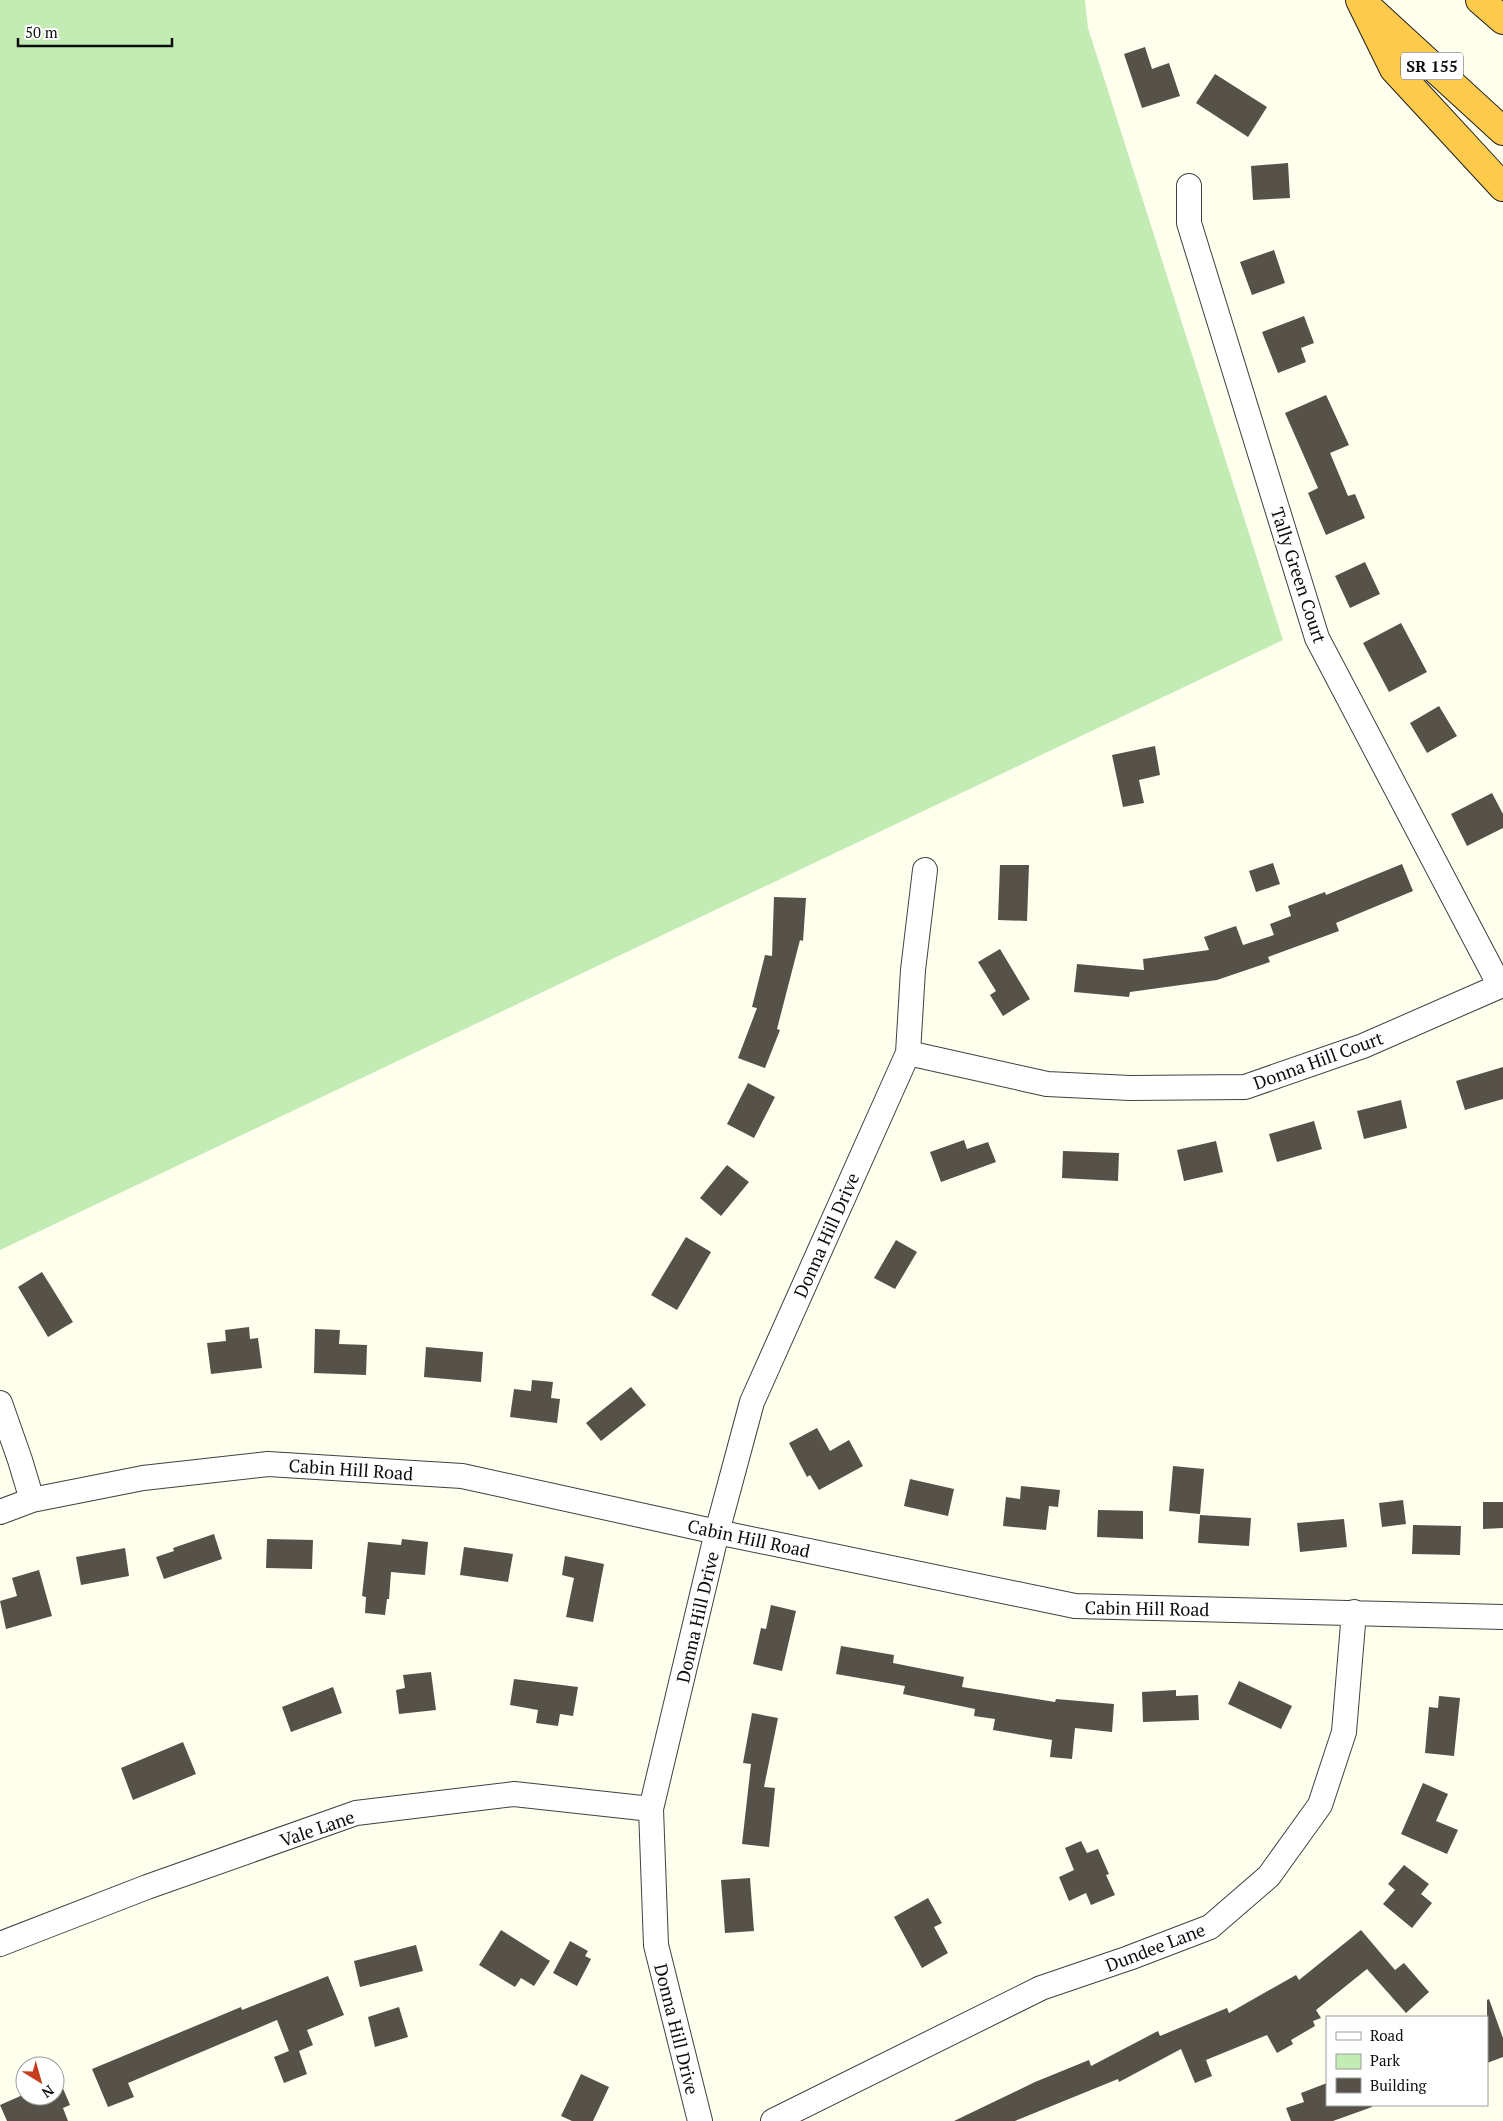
<svg xmlns="http://www.w3.org/2000/svg" width="1503" height="2121" font-family="'PT Serif',serif">
  <rect width="100%" height="100%" fill="#feffed"/>
  <path fill="#c3ecb4" d="M 0,0 L 1085,0 L 1088,28 L 1283,640 L 0,1250 Z"/>
  <path fill="#575249" d="M 1145,47 L 1152,69 L 1169,63 L 1180,96 L 1142,108 L 1124,54 Z
    M 1215,74 L 1267,107 L 1248,137 L 1196,103 Z
    M 1288,163 L 1290,198 L 1253,200 L 1251,166 Z
    M 1274,250 L 1285,283 L 1252,295 L 1240,262 Z
    M 1304,316 L 1314,343 L 1301,348 L 1306,362 L 1278,373 L 1262,332 Z
    M 1326,395 L 1349,445 L 1330,453 L 1348,496 L 1355,494 L 1365,518 L 1326,535 L 1308,493 L 1318,488 L 1285,413 Z
    M 1365,562 L 1380,594 L 1350,608 L 1335,576 Z
    M 1401,623 L 1427,672 L 1389,692 L 1363,643 Z
    M 1439,706 L 1457,736 L 1427,753 L 1410,723 Z
    M 1155,746 L 1160,775 L 1139,780 L 1144,803 L 1123,807 L 1112,755 Z
    M 1492,793 L 1503,814 L 1503,828 L 1467,846 L 1451,814 Z
    M 1273,863 L 1280,884 L 1256,892 L 1249,871 Z
    M 1402,864 L 1413,891 L 1336,923 L 1339,931 L 1268,957 L 1270,962 L 1217,980 L 1130,992 L 1129,997 L 1074,992 L 1077,964 L 1144,970 L 1143,959 L 1209,950 L 1204,937 L 1236,926 L 1243,945 L 1274,935 L 1270,924 L 1291,916 L 1288,906 L 1325,892 L 1326,895 Z
    M 1000,865 L 1029,865 L 1027,921 L 998,920 Z
    M 774,897 L 806,898 L 803,941 L 800,940 L 777,1029 L 780,1030 L 765,1068 L 738,1058 L 757,1008 L 752,1007 L 765,955 L 772,956 Z
    M 1000,949 L 1030,999 L 1003,1016 L 990,995 L 996,991 L 978,962 Z
    M 1503,1067 L 1503,1099 L 1465,1110 L 1456,1081 Z
    M 748,1083 L 775,1097 L 754,1138 L 727,1124 Z
    M 1401,1100 L 1407,1128 L 1364,1139 L 1357,1111 Z
    M 1314,1121 L 1322,1149 L 1277,1162 L 1269,1134 Z
    M 964,1140 L 967,1149 L 988,1142 L 996,1162 L 941,1182 L 930,1152 Z
    M 1216,1141 L 1223,1172 L 1184,1181 L 1177,1150 Z
    M 1063,1151 L 1119,1153 L 1118,1181 L 1062,1178 Z
    M 727,1165 L 749,1182 L 721,1216 L 700,1198 Z
    M 686,1237 L 711,1252 L 677,1310 L 651,1295 Z
    M 896,1240 L 917,1252 L 895,1289 L 874,1278 Z
    M 42,1272 L 73,1322 L 48,1337 L 18,1287 Z
    M 249,1327 L 250,1339 L 258,1338 L 262,1368 L 211,1374 L 207,1343 L 226,1341 L 225,1330 Z
    M 315,1329 L 340,1330 L 339,1344 L 367,1345 L 366,1375 L 314,1373 Z
    M 426,1347 L 483,1352 L 481,1382 L 424,1377 Z
    M 532,1380 L 553,1382 L 551,1398 L 560,1399 L 557,1423 L 510,1417 L 514,1389 L 531,1391 Z
    M 631,1387 L 646,1405 L 601,1441 L 586,1423 Z
    M 817,1428 L 830,1451 L 849,1440 L 863,1466 L 819,1490 L 810,1475 L 807,1477 L 789,1443 Z
    M 1173,1466 L 1204,1469 L 1200,1514 L 1169,1511 Z
    M 910,1479 L 954,1489 L 948,1516 L 904,1506 Z
    M 1021,1486 L 1060,1490 L 1058,1507 L 1049,1506 L 1046,1530 L 1003,1526 L 1006,1497 L 1020,1499 Z
    M 1403,1500 L 1406,1524 L 1382,1527 L 1379,1503 Z
    M 1483,1502 L 1503,1502 L 1503,1528 L 1483,1529 Z
    M 1098,1510 L 1143,1511 L 1143,1539 L 1097,1537 Z
    M 1200,1515 L 1251,1518 L 1249,1546 L 1198,1543 Z
    M 1344,1519 L 1347,1547 L 1300,1552 L 1297,1523 Z
    M 1413,1525 L 1461,1526 L 1460,1555 L 1412,1554 Z
    M 214,1534 L 222,1559 L 164,1579 L 156,1557 L 174,1551 L 173,1548 Z
    M 267,1539 L 313,1540 L 312,1569 L 266,1568 Z
    M 402,1539 L 428,1542 L 425,1575 L 391,1572 L 389,1599 L 387,1599 L 385,1615 L 365,1613 L 366,1597 L 362,1596 L 368,1542 L 401,1545 Z
    M 464,1547 L 513,1554 L 508,1582 L 460,1575 Z
    M 125,1548 L 129,1576 L 81,1585 L 76,1557 Z
    M 565,1556 L 604,1564 L 593,1622 L 566,1617 L 574,1578 L 562,1575 Z
    M 39,1570 L 52,1616 L 6,1629 L 0,1601 L 17,1596 L 12,1578 Z
    M 771,1605 L 796,1611 L 782,1671 L 753,1664 L 761,1628 L 766,1629 Z
    M 841,1646 L 894,1655 L 893,1663 L 964,1677 L 962,1687 L 1055,1702 L 1056,1699 L 1114,1704 L 1112,1732 L 1075,1728 L 1072,1759 L 1050,1757 L 1052,1740 L 993,1730 L 995,1719 L 974,1716 L 975,1709 L 903,1694 L 905,1686 L 836,1674 Z
    M 431,1672 L 436,1710 L 399,1714 L 396,1690 L 405,1688 L 403,1675 Z
    M 514,1679 L 578,1687 L 573,1716 L 560,1714 L 558,1726 L 536,1723 L 538,1710 L 510,1705 Z
    M 1239,1681 L 1292,1706 L 1281,1729 L 1228,1704 Z
    M 333,1687 L 342,1713 L 291,1732 L 282,1707 Z
    M 1176,1690 L 1176,1696 L 1198,1695 L 1199,1720 L 1143,1722 L 1142,1692 Z
    M 1439,1696 L 1460,1698 L 1454,1756 L 1425,1753 L 1429,1707 L 1438,1708 Z
    M 752,1713 L 778,1718 L 764,1787 L 775,1788 L 769,1847 L 742,1844 L 751,1764 L 743,1763 Z
    M 183,1742 L 196,1774 L 133,1800 L 121,1768 Z
    M 1423,1783 L 1448,1794 L 1436,1821 L 1458,1830 L 1447,1854 L 1401,1834 Z
    M 1081,1841 L 1087,1853 L 1098,1849 L 1109,1874 L 1106,1875 L 1115,1895 L 1091,1905 L 1086,1893 L 1069,1901 L 1059,1877 L 1074,1870 L 1065,1848 Z
    M 1404,1865 L 1429,1884 L 1421,1894 L 1432,1903 L 1412,1928 L 1383,1904 L 1395,1890 L 1388,1884 Z
    M 750,1878 L 754,1931 L 725,1933 L 721,1880 Z
    M 928,1898 L 942,1923 L 934,1927 L 948,1953 L 922,1968 L 894,1917 Z
    M 501,1930 L 550,1961 L 534,1986 L 521,1978 L 515,1987 L 479,1965 Z
    M 1361,1930 L 1395,1970 L 1404,1963 L 1429,1992 L 1406,2013 L 1367,1969 L 1316,2010 L 1321,2018 L 1313,2021 L 1315,2026 L 1291,2040 L 1293,2044 L 1277,2053 L 1267,2035 L 1206,2060 L 1212,2076 L 1195,2083 L 1181,2049 L 1119,2082 L 1118,2079 L 1015,2121 L 954,2121 L 1035,2082 L 1089,2060 L 1091,2066 L 1158,2031 L 1160,2036 L 1227,2008 L 1229,2013 L 1296,1975 L 1299,1980 Z
    M 570,1941 L 588,1951 L 585,1956 L 591,1959 L 577,1986 L 553,1973 Z
    M 416,1945 L 423,1971 L 360,1987 L 354,1961 Z
    M 328,1976 L 344,2015 L 307,2030 L 313,2045 L 299,2051 L 307,2074 L 284,2083 L 274,2057 L 289,2051 L 277,2020 L 128,2083 L 134,2097 L 108,2107 L 92,2069 L 241,2007 L 242,2010 Z
    M 1489,1999 L 1503,2038 L 1503,2057 L 1487,2063 L 1487,2000 Z
    M 399,2007 L 408,2037 L 375,2047 L 368,2017 Z
    M 581,2074 L 609,2087 L 593,2121 L 572,2121 L 561,2116 Z
    M 59,2079 L 70,2105 L 63,2108 L 68,2121 L 7,2121 L 0,2105 L 25,2094 L 25,2096 L 55,2096 L 55,2081 Z
    M 1327,2083 L 1327,2105 L 1372,2105 L 1372,2107 L 1333,2121 L 1291,2121 L 1286,2108 L 1304,2102 L 1301,2093 Z"/>
  <g fill="none" stroke-linecap="round" stroke-linejoin="round">
    <g stroke="#404040" stroke-width="26">
      <path id="minor" d="M 908,1053 L 913,970 L 925,870
        M 0,1403 L 20,1460 L 32,1500
        M 0,1512 L 32,1500 L 143,1478 L 268,1464 L 462,1476 L 717,1532 L 1075,1606 L 1503,1617
        M 0,1944 L 147,1887 L 356,1813 L 514,1794 L 651,1809
        M 700,2121 L 656,1945 L 651,1809 L 717,1532 L 752,1402 L 908,1053 L 1047,1084 L 1130,1088 L 1245,1087 L 1363,1046 L 1500,986 L 1317,638 L 1189,223 L 1189,186
        M 773,2121 L 1041,1988 L 1129,1958 L 1210,1927 L 1269,1876 L 1320,1805 L 1344,1732 L 1354,1612"/>
    </g>
    <g stroke="#1e1e1e" stroke-width="30">
      <path id="highway" d="M 1360,0 L 1394,69 L 1503,187
        M 1480,0 L 1503,20
        M 1371,10 L 1503,131"/>
    </g>
    <use href="#minor" stroke="#fff" stroke-width="24"/>
    <use href="#highway" stroke="#feca4c" stroke-width="28"/>
  </g>
  <g text-anchor="middle" dominant-baseline="central" stroke-width="5" stroke-linejoin="round" paint-order="stroke">
    <rect fill="#fff" stroke="#565656" stroke-width="1" x="1401" y="52.5" width="62" height="27" rx="4"/>
    <g font-size="16" font-weight="bold" fill="#0d0d0d">
      <text x="1432" y="66">SR 155</text>
    </g>
    <g font-size="18" fill="#0d0d0d" stroke="#fff">
      <text transform="translate(1299 575) rotate(72)">Tally Green Court</text>
      <text transform="translate(1318 1060) rotate(-20)">Donna Hill Court</text>
      <text transform="translate(826 1235) rotate(-66)">Donna Hill Drive</text>
      <text transform="translate(351 1469) rotate(4)">Cabin Hill Road</text>
      <text transform="translate(749 1538) rotate(12)">Cabin Hill Road</text>
      <text transform="translate(1147 1608) rotate(1)">Cabin Hill Road</text>
      <text transform="translate(697 1617) rotate(-77)">Donna Hill Drive</text>
      <text transform="translate(317 1828) rotate(-19)">Vale Lane</text>
      <text transform="translate(1155 1947) rotate(-21)">Dundee Lane</text>
      <text transform="translate(677 2029) rotate(76)">Donna Hill Drive</text>
    </g>
  </g>
  <rect x="1326" y="2016" width="162" height="90" fill="#ffffff" stroke="#9e9e9e"/>
  <rect x="1336" y="2032" width="25" height="8" fill="#ffffff" stroke="#9e9e9e"/>
  <text x="1370" y="2041" font-size="15" fill="#0d0d0d">Road</text>
  <rect x="1336" y="2054" width="25" height="15" fill="#c3ecb4" stroke="#9e9e9e"/>
  <text x="1370" y="2066" font-size="15" fill="#0d0d0d">Park</text>
  <rect x="1336" y="2078" width="25" height="15" fill="#575249" stroke="#9e9e9e"/>
  <text x="1370" y="2091" font-size="15" fill="#0d0d0d">Building</text>
  <g transform="translate(40 2081) rotate(143)"><circle r="24" fill="#ffffff" stroke="#9e9e9e"/>
  <path d="M0-4L9 19L0 12L-9 19Z" fill="#c73e1c"/>
  <text y="-8" font-size="14" font-weight="bold" text-anchor="middle" fill="#0d0d0d">N</text>
  </g>
  <path d="M18 38v8h154v-8" fill="none" stroke="#0d0d0d" stroke-width="2.5"/>
  <text x="25" y="38" font-size="15" fill="#0d0d0d" stroke="#ffffff" stroke-width="4" paint-order="stroke">50 m</text>
</svg>
